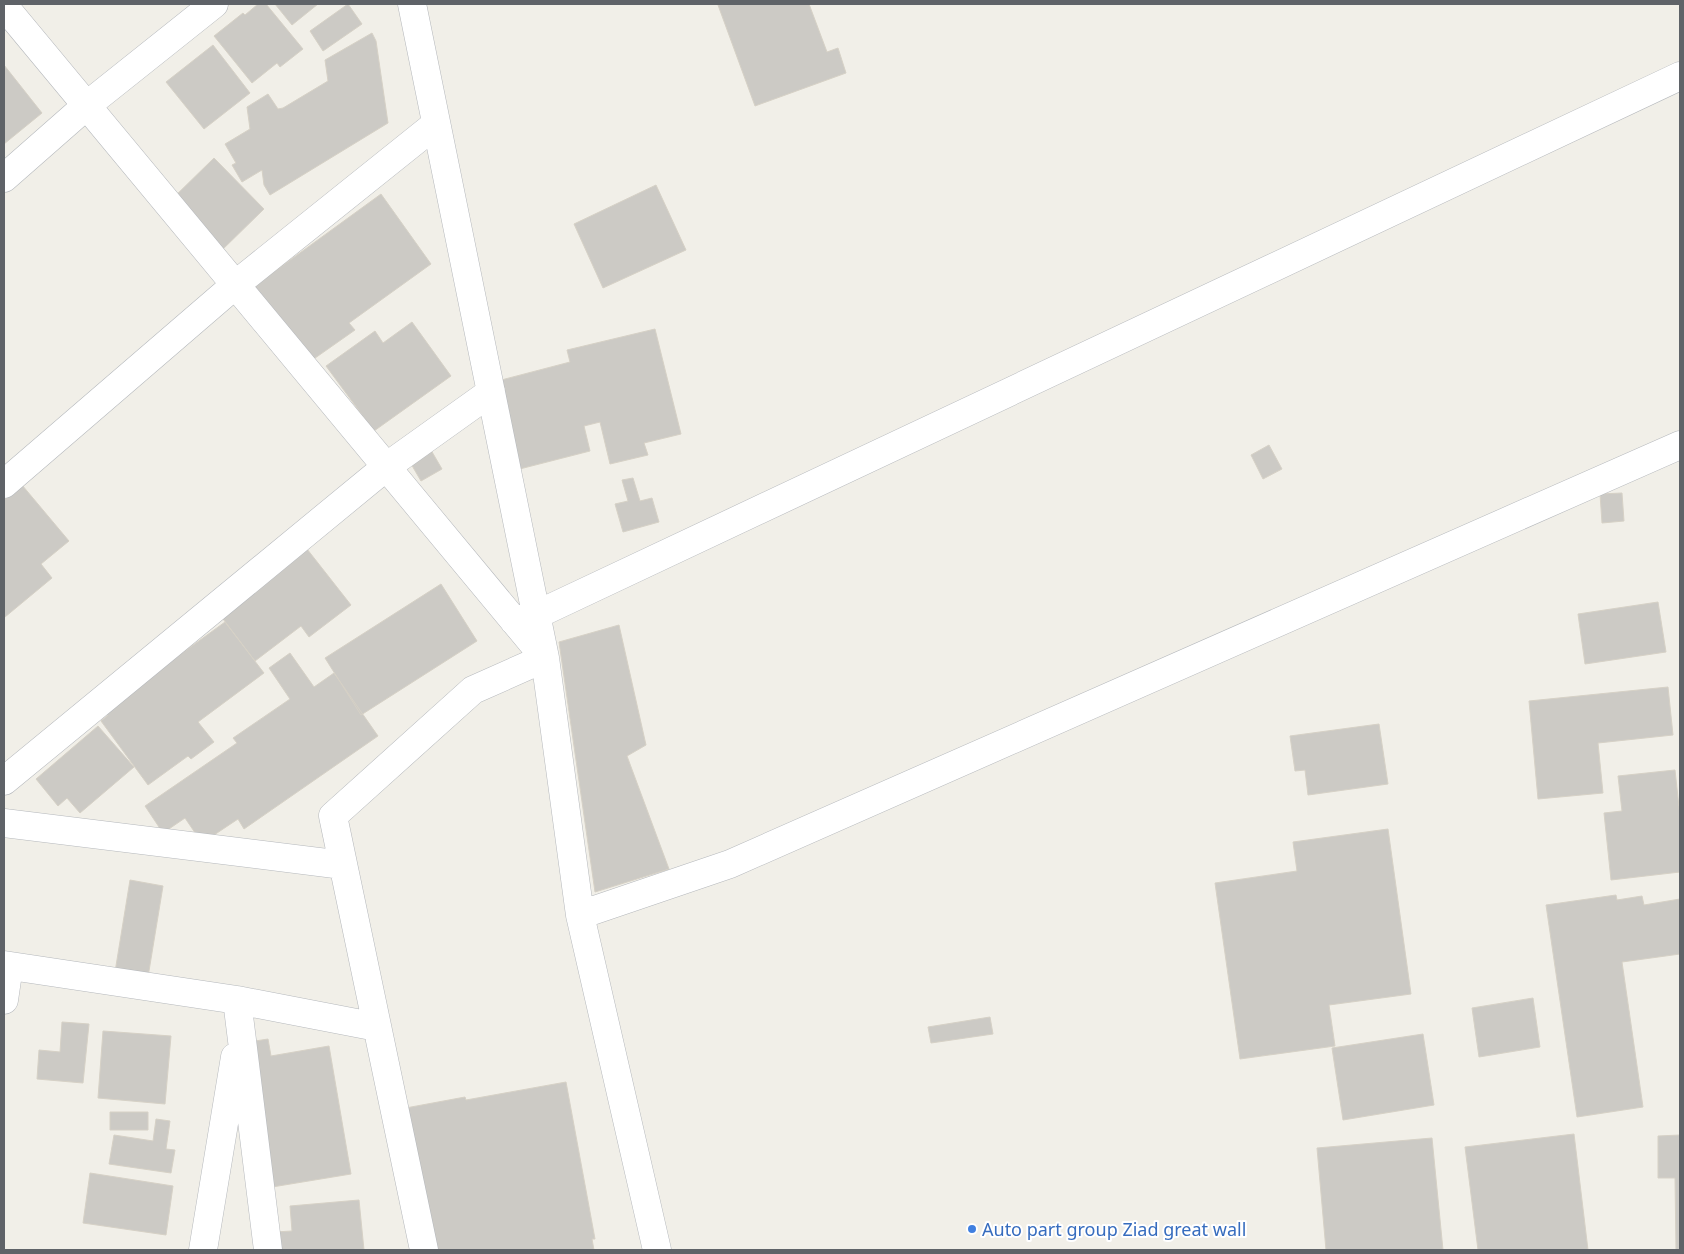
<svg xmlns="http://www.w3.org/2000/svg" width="1684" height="1254" font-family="'Noto Sans',sans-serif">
  <rect width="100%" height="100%" fill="#f1efe8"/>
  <path fill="#cccac5" stroke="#d6d1c6" d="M 258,4 L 266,4 L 303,49 L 280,67 L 277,63 L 252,83 L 214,36 L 243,13 L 245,15 Z
    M 275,4 L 318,4 L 292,25 Z
    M 348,4 L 362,24 L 323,51 L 310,31 Z
    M 722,4 L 809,4 L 827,52 L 838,48 L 846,73 L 755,106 L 718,5 Z
    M 372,33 L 376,41 L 388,123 L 270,195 L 264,185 L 262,170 L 242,182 L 232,165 L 236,163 L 225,144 L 250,129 L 247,107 L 268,94 L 278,109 L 283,108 L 328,81 L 325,60 Z
    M 213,45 L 250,93 L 204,129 L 166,82 Z
    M 4,65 L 42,113 L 4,144 Z
    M 214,158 L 264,209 L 218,254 L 168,203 Z
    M 656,185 L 686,250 L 603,288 L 574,224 Z
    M 381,194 L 431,264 L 349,323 L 355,330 L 308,363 L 253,287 Z
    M 412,322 L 451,376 L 374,431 L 326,366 L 375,331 L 383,343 Z
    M 655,329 L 681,434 L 644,443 L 648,455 L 610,464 L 600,422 L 584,426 L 590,451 L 508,472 L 486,384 L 570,362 L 567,350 Z
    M 428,445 L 442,469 L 421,481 L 407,457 Z
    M 1269,445 L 1282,469 L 1263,479 L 1251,455 Z
    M 633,478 L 640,501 L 652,498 L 659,522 L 623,532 L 615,504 L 628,501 L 622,480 Z
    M 22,485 L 69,541 L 41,564 L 52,578 L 5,617 L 4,616 L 4,500 Z
    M 1622,493 L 1624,521 L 1602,523 L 1600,494 Z
    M 307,549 L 351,605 L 309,637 L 301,626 L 255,661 L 220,615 Z
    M 441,584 L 477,641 L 361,715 L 325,658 Z
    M 1658,602 L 1666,652 L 1585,664 L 1578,614 Z
    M 225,622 L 264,673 L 198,722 L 214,742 L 191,759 L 188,756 L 148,785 L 101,721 L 108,715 L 93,695 L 138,685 Z
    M 619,625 L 646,745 L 627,756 L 669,869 L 595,892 L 559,642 Z
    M 290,653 L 314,687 L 334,673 L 378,736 L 244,829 L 238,819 L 202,843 L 185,818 L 163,833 L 145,806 L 237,743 L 233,738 L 290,699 L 269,668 Z
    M 1668,687 L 1673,735 L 1598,743 L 1603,793 L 1538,799 L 1529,701 Z
    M 1379,724 L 1388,784 L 1308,795 L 1305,770 L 1295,771 L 1290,736 Z
    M 98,726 L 134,767 L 80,813 L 67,798 L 58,806 L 36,779 Z
    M 1675,770 L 1680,816 L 1680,872 L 1611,880 L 1604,813 L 1622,811 L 1618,776 Z
    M 1388,829 L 1411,994 L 1329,1005 L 1335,1046 L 1240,1059 L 1215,883 L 1297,871 L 1293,842 Z
    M 130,880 L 163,886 L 148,977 L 115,972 Z
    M 1616,895 L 1617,900 L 1642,896 L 1644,905 L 1680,899 L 1680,954 L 1622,962 L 1643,1107 L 1577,1117 L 1546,905 Z
    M 1533,998 L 1540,1047 L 1479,1057 L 1472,1008 Z
    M 990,1017 L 993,1034 L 931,1043 L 928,1027 Z
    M 62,1022 L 89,1024 L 83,1083 L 37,1079 L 39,1050 L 60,1052 Z
    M 103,1031 L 171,1036 L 165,1104 L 98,1098 Z
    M 1423,1034 L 1434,1105 L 1343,1120 L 1332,1048 Z
    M 268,1039 L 271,1056 L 329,1046 L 351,1174 L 260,1189 L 236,1044 Z
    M 566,1082 L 595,1239 L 592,1239 L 594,1250 L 430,1250 L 395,1110 L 465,1097 L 466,1100 Z
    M 110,1112 L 148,1112 L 148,1130 L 110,1130 Z
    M 156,1119 L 170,1121 L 166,1149 L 175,1150 L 171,1173 L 109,1164 L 114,1135 L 153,1141 Z
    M 1574,1134 L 1588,1250 L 1478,1250 L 1465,1147 Z
    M 1680,1135 L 1680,1250 L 1676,1250 L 1675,1178 L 1658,1178 L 1658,1136 Z
    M 1432,1138 L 1443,1250 L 1326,1250 L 1317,1148 Z
    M 90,1173 L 173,1186 L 166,1235 L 83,1223 Z
    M 359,1200 L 364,1250 L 277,1250 L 275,1232 L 292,1231 L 290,1206 Z"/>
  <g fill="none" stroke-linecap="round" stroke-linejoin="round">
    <g stroke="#b5b8bc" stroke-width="29">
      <path id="minor" d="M 412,4 L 545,658 L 580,915 L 657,1250
        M 4,6 L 545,658 L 473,690 L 333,816 L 424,1250
        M 4,178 L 86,106 L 214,4
        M 4,484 L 235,285 L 436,124
        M 514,621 L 536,615 L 1680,76
        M 4,781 L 386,467 L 491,392
        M 4,823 L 343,865
        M 580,915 L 730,864 L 1680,445
        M 4,965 L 237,1000 L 377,1027
        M 4,1000 L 9,966
        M 237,1000 L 268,1250
        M 203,1250 L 235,1057"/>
    </g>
    <use href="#minor" stroke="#fff" stroke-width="28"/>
  </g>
  <circle fill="#3f7fe0" stroke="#fff" stroke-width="2" cx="972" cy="1229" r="5"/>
  <g text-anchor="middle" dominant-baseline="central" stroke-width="4" stroke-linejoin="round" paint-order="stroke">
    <g font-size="18" fill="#366cbe" stroke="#fff" text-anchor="start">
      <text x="982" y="1229">Auto part group Ziad great wall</text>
    </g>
  </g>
  <rect width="1684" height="1254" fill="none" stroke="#5f6368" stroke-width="10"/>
</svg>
